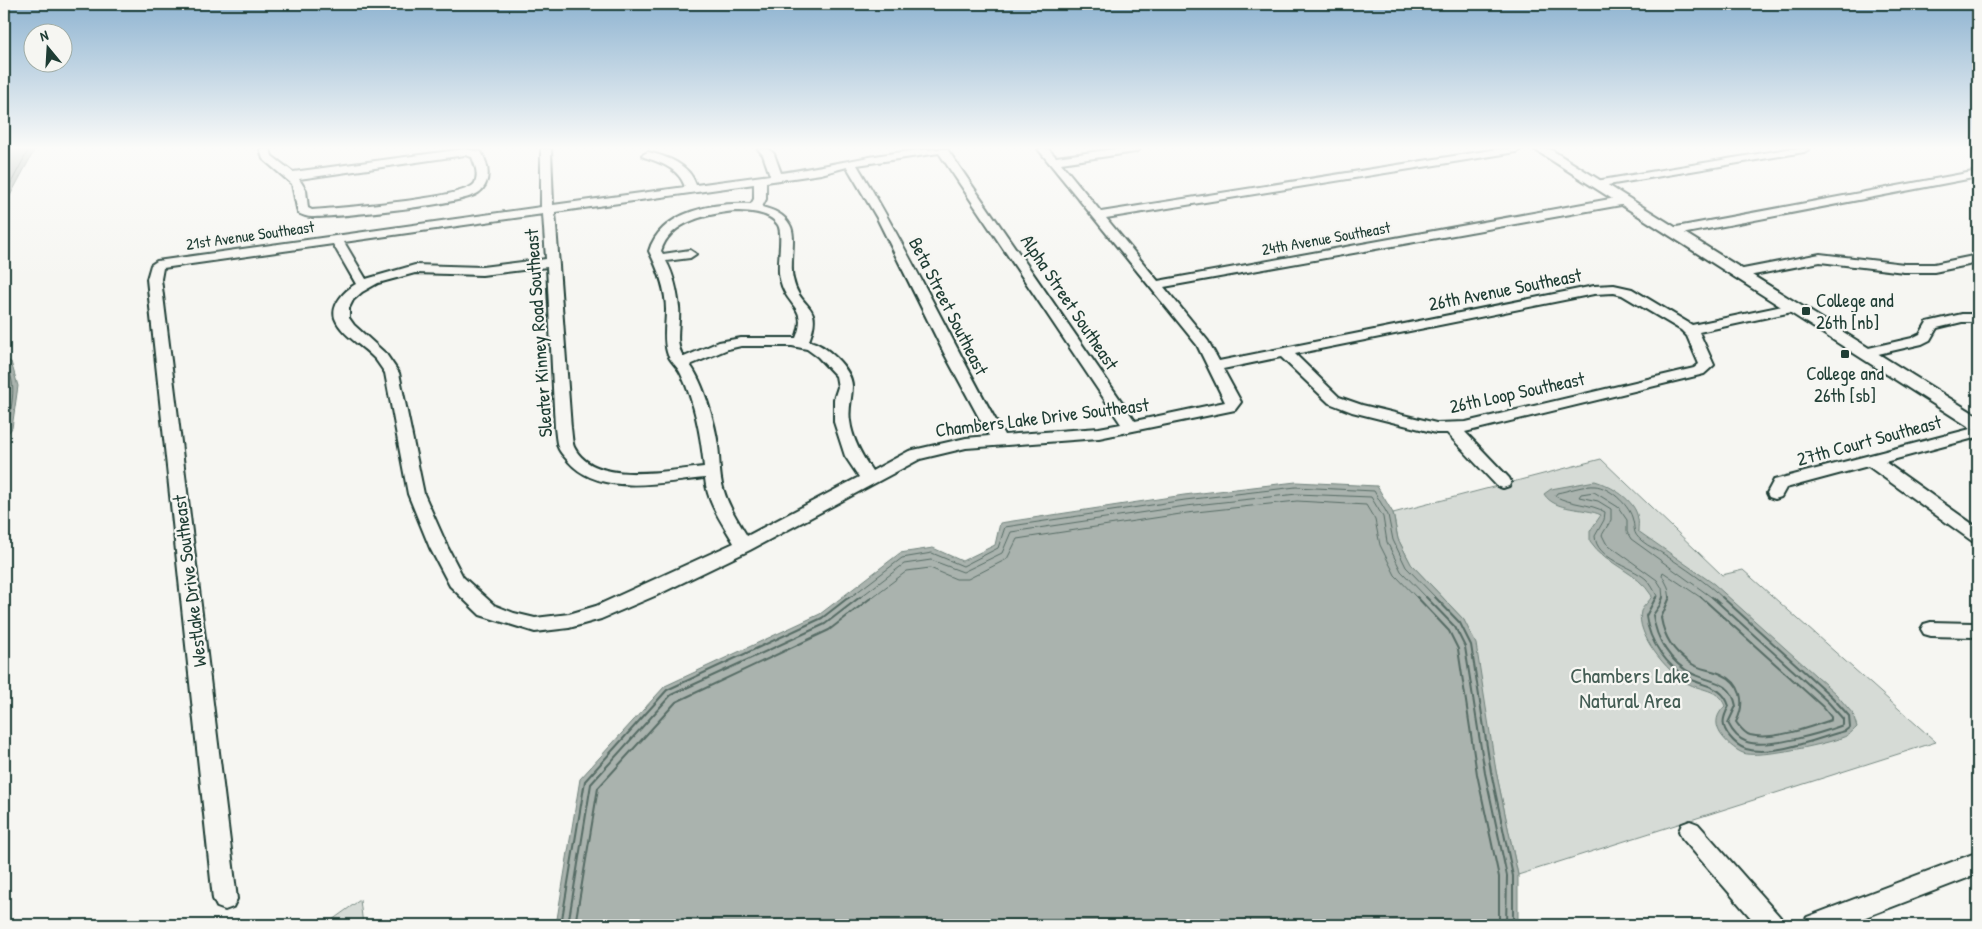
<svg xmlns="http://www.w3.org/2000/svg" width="1982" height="929" font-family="'Patrick Hand',sans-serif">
  <rect width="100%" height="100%" fill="#f6f6f2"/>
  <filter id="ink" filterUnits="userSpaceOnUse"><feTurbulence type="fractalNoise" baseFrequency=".02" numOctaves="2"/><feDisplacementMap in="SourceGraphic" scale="10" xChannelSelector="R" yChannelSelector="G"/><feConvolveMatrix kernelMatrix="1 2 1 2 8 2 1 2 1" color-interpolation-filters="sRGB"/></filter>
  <g filter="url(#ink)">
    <path fill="#d6dbd6" stroke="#7a8c85" d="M 1601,459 L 1722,575 L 1743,570 L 1936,742 L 1518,875 L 1464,620 L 1411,564 L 1398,539 L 1393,513 Z
      M 360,900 L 363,925 L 325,925 Z"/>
    <path fill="#aab3ae" stroke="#72847d" d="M 4,149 L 34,149 L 33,153 L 4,207 Z
      M 4,358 L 11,362 L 18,386 L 12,428 L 4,439 Z
      M 1595,481 C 1611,486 1636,500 1638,519 C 1639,522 1638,527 1638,531 L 1714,584 L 1836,694 L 1853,714 L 1857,727 C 1854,730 1851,733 1848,735 C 1835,743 1757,759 1743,753 C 1735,750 1725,741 1720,733 C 1714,722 1717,714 1725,706 C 1718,688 1701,691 1687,683 C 1668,673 1635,634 1641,611 C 1643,606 1650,601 1652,596 C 1637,571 1607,566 1590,541 L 1590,531 L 1601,515 C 1585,507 1555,512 1544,494 L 1551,489 Z
      M 1296,482 L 1377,486 L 1393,513 L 1398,539 L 1411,564 L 1464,620 L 1476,644 L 1496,771 L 1518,875 L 1518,925 L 556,925 L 580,779 L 665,686 L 820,614 L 900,553 L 933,548 L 962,561 L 995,545 L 1000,523 L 1184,495 Z"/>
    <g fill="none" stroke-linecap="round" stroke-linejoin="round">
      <path stroke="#576c65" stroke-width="1" d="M 4,196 L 29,149
        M 4,364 C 19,381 11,406 8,426 L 4,431
        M 848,599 L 902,558 L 932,553 L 963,566 L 998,548 L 1005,527 L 1185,500 L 1296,487 L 1374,491 L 1388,515 L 1393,540 L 1406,567 L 1437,599
        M 858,599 L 904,564 L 931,560 L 963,572 L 1002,553 L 1011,532 L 1186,506 L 1297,494 L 1371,497 L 1383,517 L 1387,542 L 1401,571 L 1428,599
        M 870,599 L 907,571 L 930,568 L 956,579 L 968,579 L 1007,559 L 1017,539 L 1187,513 L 1297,501 L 1366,505 L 1375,520 L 1380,545 L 1395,575 L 1418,599
        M 1656,599 L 1657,596 C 1654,590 1651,584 1646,579 C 1631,566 1596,559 1595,536 L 1604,520 L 1605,512 C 1590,503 1571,505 1555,496 L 1557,493 C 1568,491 1584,485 1595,486 C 1609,487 1628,504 1632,517 C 1636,529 1631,532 1642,541 C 1649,547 1658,550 1665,555 C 1685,568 1706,582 1724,599
        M 1663,599 L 1662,588 L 1657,580 L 1606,543 L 1602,535 L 1611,520 L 1611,509 L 1598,501 L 1579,497 L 1581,494 L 1594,492 L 1618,507 L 1627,520 L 1627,532 L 1631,539 L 1714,599
        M 1670,599 L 1668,587 L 1662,575 L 1663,572 L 1703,599"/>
      <path stroke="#576c65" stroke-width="2" d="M 1417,597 L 1449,631 L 1458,649 L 1477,774 L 1499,877 L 1499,925
        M 1426,597 L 1455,627 L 1465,647 L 1485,773 L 1507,876 L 1506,925
        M 1435,597 L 1460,623 L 1471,645 L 1491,772 L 1513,876 L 1513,925
        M 1656,597 L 1646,616 C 1649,642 1667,667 1690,679 C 1706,687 1723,686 1729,706 C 1722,719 1721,726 1730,737 C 1734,742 1740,747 1746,749 C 1773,757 1818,738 1845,731 L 1850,727 L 1849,716 L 1832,697 L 1722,597
        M 1663,597 L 1660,605 L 1653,615 C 1656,639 1670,663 1693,674 C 1712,683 1731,680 1736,706 L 1728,723 C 1732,731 1738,739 1747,742 C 1768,749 1822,733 1843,725 L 1843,719 L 1828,702 L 1712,597
        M 1670,597 L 1661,618 C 1664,636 1674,652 1689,662 C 1699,670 1710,669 1721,674 C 1742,683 1746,703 1736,722 C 1740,727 1744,733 1750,735 C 1771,741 1811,727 1831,720 L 1831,717 L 1823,707 L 1701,597
        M 561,925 L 585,781 L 667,690 L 822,618 L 849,597
        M 568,925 L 591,784 L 671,695 L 825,624 L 860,597
        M 575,925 L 598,788 L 676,702 L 829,630 L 872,597"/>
      <g stroke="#1f3d34" stroke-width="4">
        <path id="minor" d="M 260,149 L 270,149 L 272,156 L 293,172 L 465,149 L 481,152 C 489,165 492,183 478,193 C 461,205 337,217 312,217 C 307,217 302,215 298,213 L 292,184 L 263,159 ZM 465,155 L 472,157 C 475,165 479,174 475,183 C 466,199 336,208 312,210 L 308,208 L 306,190 L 299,179 Z
          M 541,149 L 551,149 L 553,205 L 685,187 C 679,168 661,163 644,157 L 642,155 L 648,152 C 668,157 689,164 696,185 L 770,175 L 763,155 L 758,149 L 769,149 L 774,154 L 781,173 C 837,165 890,149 947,149 L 1135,421 L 1225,402 L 1197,345 L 1038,149 L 1048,149 L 1056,157 L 1115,149 L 1140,149 L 1135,152 L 1061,163 L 1101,212 L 1498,149 L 1521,149 L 1516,152 L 1106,218 L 1158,281 L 1621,197 L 1627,201 L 1621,205 L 1164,287 L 1208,341 L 1219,361 L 1594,286 L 1614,285 L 1632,289 L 1692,325 L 1792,304 L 1799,308 L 1792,312 L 1699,332 L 1714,365 L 1704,374 L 1465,432 L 1509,478 L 1511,482 L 1509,486 L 1503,488 L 1497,486 L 1447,433 L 1436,433 L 1352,412 L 1329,403 L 1281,357 L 1223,369 L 1241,402 L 1235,410 L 1099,438 L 966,448 L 920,459 L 750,550 L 657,595 L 601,619 L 569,628 L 535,632 L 480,615 L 450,586 L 430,548 L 408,494 L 385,373 C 382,369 379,364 376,360 C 364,346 342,336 335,318 C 331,305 345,290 356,284 L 333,244 L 163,268 L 161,279 L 237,899 L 233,907 L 225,910 L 217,907 L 213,899 L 147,279 L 151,265 L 157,261 L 541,207 ZM 939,153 L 1121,424 L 1099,428 L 1004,435 C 954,346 910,252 857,165 ZM 847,167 L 877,218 L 944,353 L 989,436 L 966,438 L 909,451 L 872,471 C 862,456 852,439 850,421 C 848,409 852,398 852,386 C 852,369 825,344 809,341 C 824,301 800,312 793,279 C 789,262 797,237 790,225 C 784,214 773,210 762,207 L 766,199 L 766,182 L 821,174 ZM 754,184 L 754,199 L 751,204 C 715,202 661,211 649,251 C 658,269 666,289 666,310 C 666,324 663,338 667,352 C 669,361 678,366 681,374 C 695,403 701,436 704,467 C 668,470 594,487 574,447 C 572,442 572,434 571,428 L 555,212 ZM 735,211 C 749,211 770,212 778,225 C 784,235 776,264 780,279 C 786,308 809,306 796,338 L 741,338 L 719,342 L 684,357 C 673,344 681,322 679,307 C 677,291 674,275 666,261 L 690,258 L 696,254 L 690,250 L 663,254 L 661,251 C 670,221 708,214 735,211 ZM 543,214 L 546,259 L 482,267 L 415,265 L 366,279 L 344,242 ZM 547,267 L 555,428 C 556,434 556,441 558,447 C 560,453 566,458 569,462 C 600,497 664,482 705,478 C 707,502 722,523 734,543 L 596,606 L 569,614 L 535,618 L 514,613 L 494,605 L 463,577 L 448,548 L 424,494 L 399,373 L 386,354 L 354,325 L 349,318 L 349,308 L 353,300 L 362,292 L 378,283 L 415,273 L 482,275 ZM 1614,293 L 1622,295 L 1681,330 L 1687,336 L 1699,364 L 1694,368 L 1466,422 L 1436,423 L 1362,405 L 1339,397 L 1295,354 L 1594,294 ZM 741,346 L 792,346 L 807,349 L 818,357 L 836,376 L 838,387 L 834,399 L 834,422 L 845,456 L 859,477 L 747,536 C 738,521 728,506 723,488 C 719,475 720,460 718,446 C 716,426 703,381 690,365 L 728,349 Z
          M 1787,149 L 1809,149 L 1804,152 L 1596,187 L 1590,184 L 1596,181 Z
          M 1978,171 L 1978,177 L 1671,236 L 1665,232 L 1671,228 Z
          M 1820,254 L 1904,264 L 1934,264 L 1978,255 L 1978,263 L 1934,272 L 1904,272 L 1820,262 L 1738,278 L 1731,274 L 1738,270 Z
          M 1962,314 L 1978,314 L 1978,322 L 1962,322 L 1937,328 L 1930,340 L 1922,344 L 1865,357 L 1860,356 L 1858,353 L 1860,350 L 1912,338 L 1920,334 L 1927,322 Z
          M 1978,427 L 1978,437 L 1885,462 L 1978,528 L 1978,543 L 1972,541 L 1868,466 L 1786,488 L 1781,497 L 1775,499 L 1769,497 L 1767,493 L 1774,480 Z
          M 1978,621 L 1978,635 L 1972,637 L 1931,636 L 1924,634 L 1921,629 L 1924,624 L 1931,622 L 1972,623 Z
          M 1690,821 L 1698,824 L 1780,917 L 1784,925 L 1757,925 L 1682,838 L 1679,831 L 1682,824 Z
          M 1978,852 L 1978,874 L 1845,925 L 1803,925 L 1807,917 Z"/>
      </g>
      <g stroke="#1f3d34" stroke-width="4">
        <path id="major" d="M 1534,149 L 1550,149 L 1978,416 L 1978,430 L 1971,428 Z"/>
      </g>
      <use href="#minor" fill="#f6f6f2" fill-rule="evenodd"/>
      <use href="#major" fill="#f6f6f2" fill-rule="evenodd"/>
    </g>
  </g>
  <linearGradient id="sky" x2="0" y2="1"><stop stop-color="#8fb4d1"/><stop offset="0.53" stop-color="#fbfbf9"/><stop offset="1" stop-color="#fbfbf9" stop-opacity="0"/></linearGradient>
  <rect width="1982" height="279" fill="url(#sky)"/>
  <g fill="#1f3d34" stroke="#f6f6f2" stroke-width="2">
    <rect x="1801" y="306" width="10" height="10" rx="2.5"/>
    <rect x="1840" y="349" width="10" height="10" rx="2.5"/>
  </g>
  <g text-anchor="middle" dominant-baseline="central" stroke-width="4.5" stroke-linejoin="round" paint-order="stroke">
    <g font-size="16" fill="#1f3d34" stroke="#f6f6f2">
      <text transform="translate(250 235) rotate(-8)">21st Avenue Southeast</text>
      <text transform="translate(1326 238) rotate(-10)">24th Avenue Southeast</text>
    </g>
    <g font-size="19" fill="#1f3d34" stroke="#f6f6f2">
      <text transform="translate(1505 289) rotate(-11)">26th Avenue Southeast</text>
      <text transform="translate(1070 302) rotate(56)">Alpha Street Southeast</text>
      <text transform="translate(949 306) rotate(63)">Beta Street Southeast</text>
      <text transform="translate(538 333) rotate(-94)">Sleater Kinney Road Southeast</text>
      <text transform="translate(1517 392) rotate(-12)">26th Loop Southeast</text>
      <text transform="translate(1042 417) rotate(-7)">Chambers Lake Drive Southeast</text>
      <text transform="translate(1869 440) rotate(-15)">27th Court Southeast</text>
      <text transform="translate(189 581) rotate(-97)">Westlake Drive Southeast</text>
    </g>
    <g font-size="19" fill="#1f3d34" stroke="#f6f6f2" text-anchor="start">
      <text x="1816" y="300">College and<tspan x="1816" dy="22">26th [nb]</tspan></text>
      <text x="1845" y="373" text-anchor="middle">College and<tspan x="1845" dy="22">26th [sb]</tspan></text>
    </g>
    <g font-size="22" fill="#445d54" stroke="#f6f6f2">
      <text x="1630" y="675">Chambers Lake<tspan x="1630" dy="25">Natural Area</tspan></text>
    </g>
  </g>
  <rect width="1982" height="929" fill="none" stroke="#f6f6f2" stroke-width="20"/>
  <rect x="10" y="10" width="1962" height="909" fill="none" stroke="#1f3d34" stroke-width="2" filter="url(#ink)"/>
  <g transform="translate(48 48) rotate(342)"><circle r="24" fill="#f6f6f2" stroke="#a0aca6"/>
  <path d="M0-4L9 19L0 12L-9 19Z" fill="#1f3d34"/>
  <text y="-8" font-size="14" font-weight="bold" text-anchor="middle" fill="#1f3d34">N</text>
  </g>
</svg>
